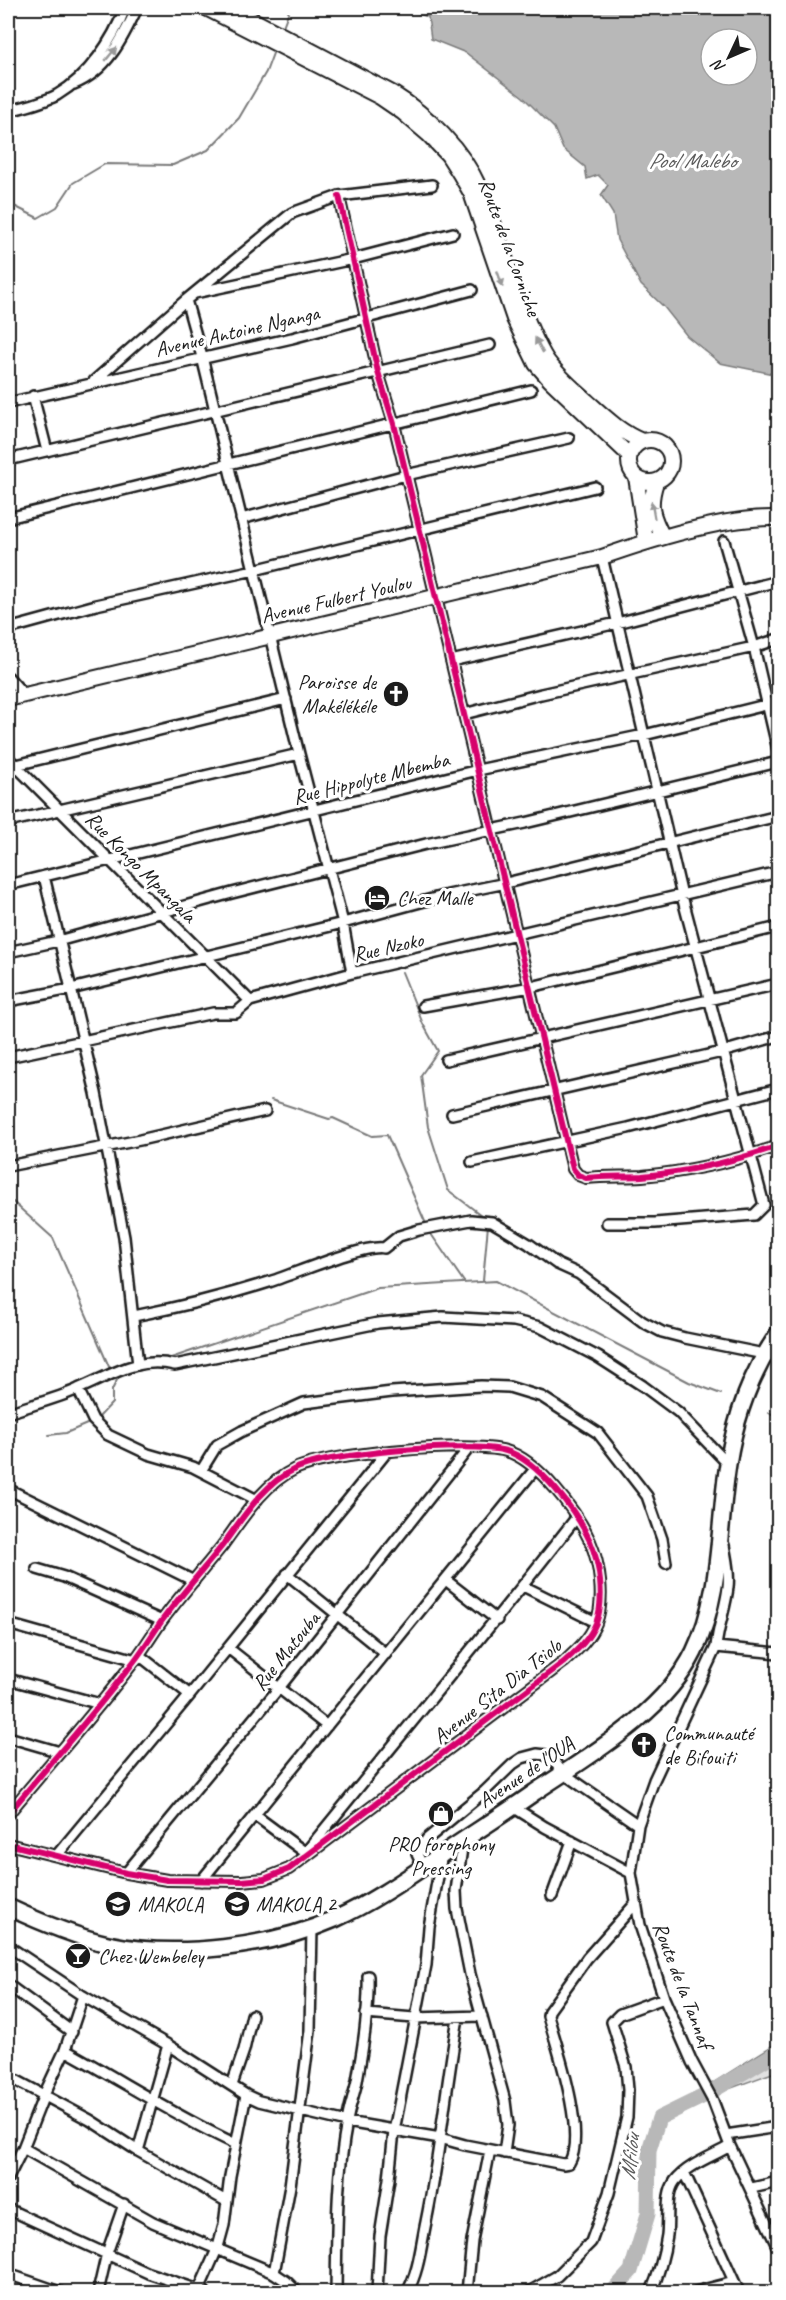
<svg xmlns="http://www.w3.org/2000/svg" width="786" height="2300" font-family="Caveat,sans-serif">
  <rect width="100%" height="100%" fill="#fff"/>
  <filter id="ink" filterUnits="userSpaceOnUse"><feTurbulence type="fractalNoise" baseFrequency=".0167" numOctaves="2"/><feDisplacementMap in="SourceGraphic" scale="12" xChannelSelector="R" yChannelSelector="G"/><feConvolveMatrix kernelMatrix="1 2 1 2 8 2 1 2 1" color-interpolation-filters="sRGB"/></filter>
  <g filter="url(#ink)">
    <path fill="#e2e2e2" stroke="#7f7f7f" stroke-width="1.5" d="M 778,2042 L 778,2071 L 715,2094 L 711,2084 Z"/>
    <path fill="#b8b8b8" stroke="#7a7a7a" stroke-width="1.5" fill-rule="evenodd" d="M 378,8 L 778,8 L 778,375 L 720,363 L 687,336 L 664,307 L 641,285 L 617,240 L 613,214 L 601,195 L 608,185 L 598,175 L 587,179 L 585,167 L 563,149 L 554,128 L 523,97 L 466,53 L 431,39 L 428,17 L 411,11 L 391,13 ZM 711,39 L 747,39 L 747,75 L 711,75 Z"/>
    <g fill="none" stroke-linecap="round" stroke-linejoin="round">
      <path stroke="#7a7a7a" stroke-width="2" d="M 282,29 L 290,8
        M 8,203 L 38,218 L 57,207 L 73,183 L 105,164 L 173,165 L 208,150 L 239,118 L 266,72 L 275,48
        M 402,972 L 423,1024 L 438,1051 L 421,1075 L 428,1127 L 448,1190 L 485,1218
        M 271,1100 L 329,1119 L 333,1118 L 372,1136 L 387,1135 L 426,1224
        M 8,1201 L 13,1202 L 53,1238 L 110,1369
        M 431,1234 L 464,1282
        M 483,1281 L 488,1225
        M 171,1358 L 378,1288 L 496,1281 L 689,1382 L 721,1394
        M 769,1413 L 778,1416
        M 99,1417 L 112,1403 L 112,1390 L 120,1374
        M 49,1435 L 66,1433 L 87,1424"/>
      <path stroke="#b8b8b8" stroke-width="15" d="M 612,2292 L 631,2271 L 648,2214 L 649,2150 L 659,2118 L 704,2096 L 778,2052"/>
      <g stroke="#1c1c1c" stroke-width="14">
        <path id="minor" d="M 74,84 C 107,71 123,38 137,8
          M 8,111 C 24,107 42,103 57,95 C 88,77 113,41 125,8
          M 339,196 L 378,372 L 394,424 L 420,531 L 573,1169 L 578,1175 L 586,1178 C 605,1176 624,1177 642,1176 C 688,1172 735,1161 778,1146
          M 195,293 L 353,259 L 453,233
          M 186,300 L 202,357 L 299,754 L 343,923 L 352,973
          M 94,381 L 186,300 L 292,213 L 339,196 L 432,185
          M 33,396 L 47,451
          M 8,403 L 292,338 L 472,290
          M 8,460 L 490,345
          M 8,518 L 531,390
          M 241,519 L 406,475 L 569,438
          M 724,541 L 754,647 L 778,750
          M 602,557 L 682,896 L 764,1205 L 754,1215 L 655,1223 L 607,1223
          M 8,629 L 96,605 L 254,570 L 595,487
          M 451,661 L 617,623 L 778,581
          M 8,677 L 24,695
          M 464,714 L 541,694 L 754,647 L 778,639
          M 8,758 L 250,1001
          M 8,767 L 286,699
          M 8,822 L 299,754
          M 44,876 L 96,1093 L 124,1237 L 138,1365
          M 8,885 L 478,770 L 644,735 L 778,702
          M 8,952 L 58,941 L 232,893 L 426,844 L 525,823 L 778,762
          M 8,1001 L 71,989 L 343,923 L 443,896 L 506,883 L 778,816
          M 423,1006 L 531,987 L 778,927
          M 8,1057 L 213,1013 L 236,1013 L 250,1001 L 352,973 L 778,872
          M 446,1060 L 778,984
          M 452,1114 L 722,1052 L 778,1036
          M 472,1162 L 628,1128 L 778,1089
          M 8,1166 L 140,1140 L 265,1111
          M 134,1316 C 180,1307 225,1296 269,1282 C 292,1275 364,1244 384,1248 L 399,1236 L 419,1230 L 471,1220 L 492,1222 L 529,1244 L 557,1264 L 579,1274 L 643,1322 L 662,1332 L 685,1338 L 764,1354
          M 78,1389 L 93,1420 L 108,1435 L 148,1454 L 193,1467 L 257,1500
          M 8,1413 C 31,1405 56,1399 78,1389 C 112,1375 137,1356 175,1365 L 378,1323 L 443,1317 L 514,1321 L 540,1327 L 598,1357 L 643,1386 L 678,1412 L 728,1464
          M 201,1471 L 217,1445 L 242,1431 L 304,1403 L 392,1392 L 481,1386 L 509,1387 L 542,1397 L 598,1433 L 647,1496 L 662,1539 L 666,1563
          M 8,1489 L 194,1581
          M 724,1545 C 726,1558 730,1572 728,1587 C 726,1607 718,1626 716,1647 L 654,1780 L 638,1825 L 631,1873 L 640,1925 L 664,1998 L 692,2062 L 713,2101 L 730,2146 L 778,2248
          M 37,1569 L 64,1577 L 162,1621
          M 287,1574 L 386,1654
          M 447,1581 L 497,1620
          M 523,1586 L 596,1622
          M 8,1624 L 136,1660
          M 716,1647 L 778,1653
          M 228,1648 L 327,1726
          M 139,1655 L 190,1695
          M 8,1679 L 100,1704
          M 8,1737 L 60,1752
          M 513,1807 L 545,1827 L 631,1873
          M 8,1814 C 50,1763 95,1713 135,1660 C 144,1648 152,1635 161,1622 C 180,1596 202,1571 222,1546 C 242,1519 263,1484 295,1469 C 329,1453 469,1441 506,1451 C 538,1460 577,1512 590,1541 C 600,1564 605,1600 596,1623 C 589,1640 576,1651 564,1662 L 289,1869 L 264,1879 L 242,1881 L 167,1880 L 126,1873 L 8,1844
          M 256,1816 L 306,1853
          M 463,1841 L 456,1891 L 457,1909 L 470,1974 L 505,2101 L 508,2125 L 504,2153
          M 306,1852 C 396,1741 488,1631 576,1518
          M 57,1855 L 190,1695 L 386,1453
          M 423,1867 L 417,1854 L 427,1839 L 484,1792 L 513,1764 L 522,1758 L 537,1754 L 546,1755 L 553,1760 L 563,1773 L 638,1825
          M 126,1873 L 279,1688 L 469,1448
          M 201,1881 L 535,1469
          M 552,1896 L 572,1841
          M 8,1946 L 83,1996 L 168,2045 L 246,2095 L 259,2101 L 347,2122 L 440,2138 L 465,2145 L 563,2164 L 569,2163 C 587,2135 557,2047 548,2016 L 549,2011 L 587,1958 L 636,1903
          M 8,1985 L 72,2032
          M 366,2014 L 414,2018 L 482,2016
          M 65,2050 C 122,2081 177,2117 236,2144
          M 8,2076 L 90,2120 L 138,2151 L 226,2201
          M 232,2085 L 244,2050 L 252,2015
          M 726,2135 L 778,2127
          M 23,2148 L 153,2222 L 274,2273 L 286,2281 L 297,2292
          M 138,2151 L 168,2045
          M 684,2172 L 739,2292
          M 8,2178 L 23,2148 L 44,2095 L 65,2050 L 83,1996
          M 752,2188 L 778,2182
          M 8,2209 L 148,2273 L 205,2292
          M 274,2273 L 290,2186 L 310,2030 L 312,1928
          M 8,2274 L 60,2292
          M 98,2292 L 107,2253 L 124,2204
          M 198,2292 L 218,2247 L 224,2225 L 230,2176 L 246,2095
          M 336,2292 C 337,2236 336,2178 347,2122 C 349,2108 354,2095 357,2081 C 363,2047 369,2011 368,1976
          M 377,2292 L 380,2236 L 389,2179 L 394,2131 L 426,1965 L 429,1927 L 442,1854
          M 407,2292 C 419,2272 421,2245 426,2222 C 440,2154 446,2086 458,2018
          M 467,2292 L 472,2241 L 490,2150
          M 529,2292 L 557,2276 L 591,2242 L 609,2193 L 627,2117 L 628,2090 L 626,2067 L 612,2022 L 620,2014 L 664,1998
          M 651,2292 C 659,2274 664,2255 667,2235 C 669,2218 665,2195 675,2181 C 687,2165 713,2156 730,2146
          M 695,2292 L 734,2282"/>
      </g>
      <g stroke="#1c1c1c" stroke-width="18">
        <path id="secondary" d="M 206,8 L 380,97 L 402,112 L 429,135 L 448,155 L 460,174 L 471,193 L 514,319 L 536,364 L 550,380 L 629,455
          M 230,8 L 392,93 C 429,116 462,149 480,189 C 494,220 504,255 515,288 C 524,311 532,337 546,359 C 557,375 573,388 587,401 C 605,417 620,432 642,441
          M629 461a21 21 0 1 1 42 0a21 21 0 1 1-42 0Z
          M 636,477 L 646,541
          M 656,482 C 648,506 652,516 663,537
          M 8,699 L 602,557 C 653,539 725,516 778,518"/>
      </g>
      <g stroke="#1c1c1c" stroke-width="20">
        <path id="primary" d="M 8,1907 C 40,1922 73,1936 108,1944 C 177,1959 271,1947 335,1919 C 373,1902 407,1878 441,1855 C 472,1834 504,1814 535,1792 C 590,1755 664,1713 694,1652 C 722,1594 718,1526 728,1464 C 735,1418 751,1373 778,1334"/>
      </g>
      <use href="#minor" stroke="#fff" stroke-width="9"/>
      <use href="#secondary" stroke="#fff" stroke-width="14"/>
      <use href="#primary" stroke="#fff" stroke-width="15"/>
      <g stroke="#fff" stroke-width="10">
        <path id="cycleway" d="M 339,196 L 378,372 L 394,424 L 420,531 L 573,1169 L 578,1175 L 586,1178 C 605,1176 624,1177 642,1176 C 688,1172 735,1161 778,1146
          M 8,1814 C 50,1763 95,1713 135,1660 C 144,1648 152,1635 161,1622 C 180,1596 202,1571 222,1546 C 242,1519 263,1484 295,1469 C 329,1453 469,1441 506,1451 C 538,1460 577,1512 590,1541 C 600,1564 605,1600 596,1623 C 589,1640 576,1651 564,1662 L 289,1869 L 264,1879 L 242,1881 L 167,1880 L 126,1873 L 8,1844"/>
      </g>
      <use href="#cycleway" stroke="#d6006c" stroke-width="6"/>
    </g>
    <defs><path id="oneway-solid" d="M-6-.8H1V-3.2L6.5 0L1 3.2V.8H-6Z" transform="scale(1.5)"/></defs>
    <g fill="#999">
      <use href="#oneway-solid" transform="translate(111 54) rotate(-50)"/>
      <use href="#oneway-solid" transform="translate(500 279) rotate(71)"/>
      <use href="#oneway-solid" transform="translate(539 345) rotate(-118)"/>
      <use href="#oneway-solid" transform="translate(653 510) rotate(-100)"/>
    </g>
  </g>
  <defs>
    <g id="church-disc" transform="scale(1.35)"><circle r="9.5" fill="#1c1c1c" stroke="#fff"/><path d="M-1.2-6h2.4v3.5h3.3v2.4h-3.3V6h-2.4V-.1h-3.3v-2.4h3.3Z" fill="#fff"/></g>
    <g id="hotel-disc" transform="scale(1.35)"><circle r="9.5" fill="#1c1c1c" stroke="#fff"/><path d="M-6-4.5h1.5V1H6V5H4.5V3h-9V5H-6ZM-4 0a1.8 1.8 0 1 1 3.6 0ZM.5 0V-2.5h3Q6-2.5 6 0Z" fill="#fff"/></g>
    <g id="shop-disc" transform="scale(1.35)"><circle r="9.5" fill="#1c1c1c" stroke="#fff"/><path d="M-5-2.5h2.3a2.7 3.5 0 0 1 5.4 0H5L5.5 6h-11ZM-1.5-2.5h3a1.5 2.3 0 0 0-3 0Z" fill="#fff"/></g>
    <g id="school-disc" transform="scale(1.35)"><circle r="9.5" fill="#1c1c1c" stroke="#fff"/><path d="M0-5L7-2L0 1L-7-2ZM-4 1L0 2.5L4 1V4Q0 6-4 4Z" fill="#fff"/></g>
    <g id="bar-disc" transform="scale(1.35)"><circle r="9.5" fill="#1c1c1c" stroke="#fff"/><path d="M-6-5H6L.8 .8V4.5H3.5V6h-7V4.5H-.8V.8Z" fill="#fff"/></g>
  </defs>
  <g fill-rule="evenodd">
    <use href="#church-disc" x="396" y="694"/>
    <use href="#hotel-disc" x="377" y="898"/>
    <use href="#church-disc" x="644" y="1745"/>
    <use href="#shop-disc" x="441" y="1814"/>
    <use href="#school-disc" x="118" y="1904"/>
    <use href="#school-disc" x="237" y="1904"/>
    <use href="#bar-disc" x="78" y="1956"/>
  </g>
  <g text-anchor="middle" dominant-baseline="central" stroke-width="6" stroke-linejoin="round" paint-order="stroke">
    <g font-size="21" fill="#1c1c1c" stroke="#fff">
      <text transform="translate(510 247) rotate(70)">Route de la Corniche</text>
      <text transform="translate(237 331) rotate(-13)">Avenue Antoine Nganga</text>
      <text transform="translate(336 599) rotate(-13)">Avenue Fulbert Youlou</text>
      <text transform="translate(371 778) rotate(-14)">Rue Hippolyte Mbemba</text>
      <text transform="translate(141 867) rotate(45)">Rue Kongo Mpangala</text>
      <text transform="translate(388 947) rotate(-13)">Rue Nzoko</text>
      <text transform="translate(286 1651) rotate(-51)">Rue Matouba</text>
      <text transform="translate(497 1691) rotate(-38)">Avenue Sita Dia Tsiolo</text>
      <text transform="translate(526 1772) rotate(-34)">Avenue de l'OUA</text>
      <text transform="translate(683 1985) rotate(69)">Route de la Tannaf</text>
    </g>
    <g font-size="21" fill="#1c1c1c" stroke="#fff" text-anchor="start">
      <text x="376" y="682" text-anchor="end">Paroisse de<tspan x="376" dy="24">Makélékéle</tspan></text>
      <text x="397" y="898">Chez Malle</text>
      <text x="664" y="1733">Communauté<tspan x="664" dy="24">de Bifouiti</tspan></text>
      <text x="441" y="1844" text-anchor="middle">PRO forophony<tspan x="441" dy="24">Pressing</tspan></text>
      <text x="138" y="1904">MAKOLA</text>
      <text x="256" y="1904">MAKOLA 2</text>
      <text x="98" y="1956">Chez Wembeley</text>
    </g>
    <g font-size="22" font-style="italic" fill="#5a5a5a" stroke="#fff">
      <text x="692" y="161">Pool Malebo</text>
      <text transform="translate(630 2157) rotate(-84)">Mfilou</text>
    </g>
  </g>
  <rect width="786" height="2300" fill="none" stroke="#fff" stroke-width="30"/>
  <rect x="15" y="15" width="756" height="2270" fill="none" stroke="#1c1c1c" stroke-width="2" filter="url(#ink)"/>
  <g transform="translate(729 57) rotate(226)"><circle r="28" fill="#ffffff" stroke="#a4a4a4" stroke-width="1.5"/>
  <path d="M0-4.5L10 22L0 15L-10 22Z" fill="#1c1c1c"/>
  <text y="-9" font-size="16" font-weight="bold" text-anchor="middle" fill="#1c1c1c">N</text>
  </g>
</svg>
